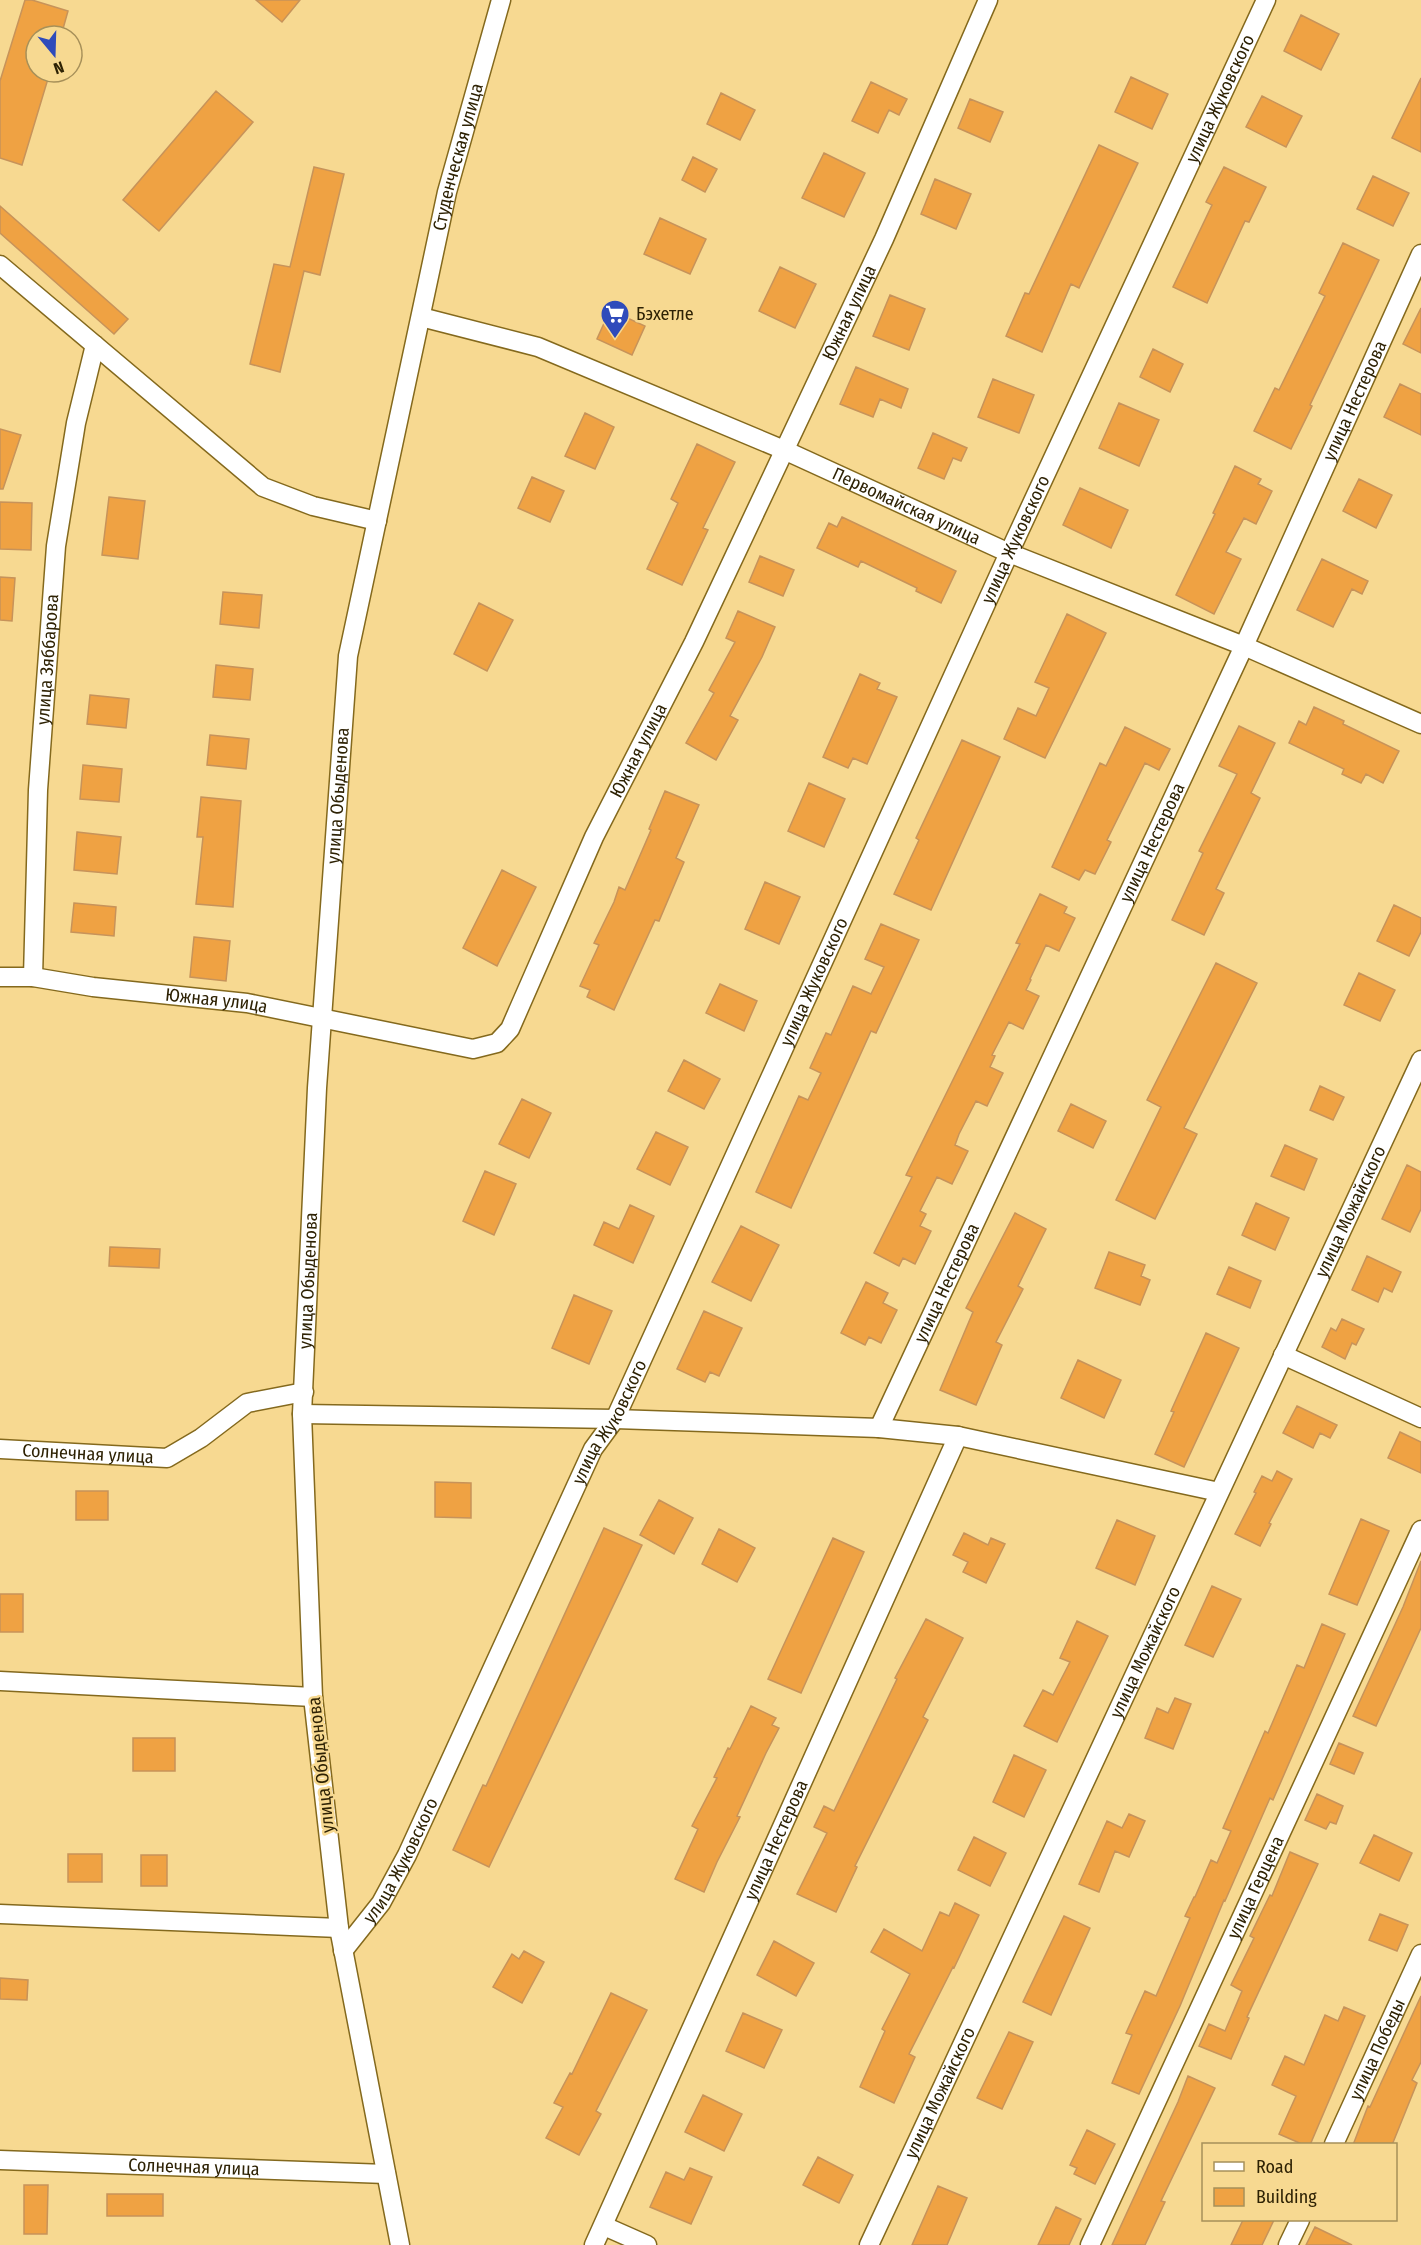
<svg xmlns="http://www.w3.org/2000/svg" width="1421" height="2245" font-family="'Fira Sans Condensed',sans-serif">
  <rect width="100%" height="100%" fill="#f7d991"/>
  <path fill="#efa243" stroke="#c7935a" stroke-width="1.5" d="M 25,0 L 32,0 L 68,11 L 61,36 L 36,36 L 36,72 L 50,72 L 22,165 L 0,158 L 0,81 Z
    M 256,0 L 300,0 L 282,22 Z
    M 1301,15 L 1339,34 L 1321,70 L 1284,51 Z
    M 1131,77 L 1168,94 L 1152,129 L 1115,112 Z
    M 1421,78 L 1421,152 L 1392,138 Z
    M 871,82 L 907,99 L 899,115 L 889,110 L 878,133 L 852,121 Z
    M 216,91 L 253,122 L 159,231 L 123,200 Z
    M 721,93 L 755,110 L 740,140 L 707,124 Z
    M 1262,96 L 1302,116 L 1286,147 L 1246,127 Z
    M 970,99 L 1003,112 L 990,142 L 958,128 Z
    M 1099,145 L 1138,163 L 1079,288 L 1071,284 L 1042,352 L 1006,336 L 1025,293 L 1029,294 Z
    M 824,153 L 865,173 L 844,217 L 802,198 Z
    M 693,157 L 717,169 L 705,192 L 682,180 Z
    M 314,167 L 344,174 L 320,275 L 304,271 L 280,372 L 250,364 L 274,264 L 290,267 Z
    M 1224,167 L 1266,187 L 1249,222 L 1245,221 L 1207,303 L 1173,287 L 1212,205 L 1206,202 Z
    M 1373,176 L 1409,193 L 1393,226 L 1357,209 Z
    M 935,179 L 971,194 L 956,229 L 921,214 Z
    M 0,206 L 128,319 L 114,334 L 0,233 Z
    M 660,218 L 706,239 L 690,274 L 644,254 Z
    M 1343,243 L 1379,260 L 1310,405 L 1312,406 L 1291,449 L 1254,431 L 1275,388 L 1279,390 L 1325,296 L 1319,293 Z
    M 780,267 L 816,284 L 795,328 L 759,311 Z
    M 890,295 L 925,309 L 909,350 L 873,336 Z
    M 1421,308 L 1421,353 L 1403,344 Z
    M 610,310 L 645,326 L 632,355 L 597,339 Z
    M 1153,349 L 1183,364 L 1170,392 L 1140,377 Z
    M 856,367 L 908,389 L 901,408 L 880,399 L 873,417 L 840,404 Z
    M 993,379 L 1034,395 L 1019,433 L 978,417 Z
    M 1400,384 L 1421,394 L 1421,435 L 1384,417 Z
    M 1119,403 L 1159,420 L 1139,466 L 1099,448 Z
    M 585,413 L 614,427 L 595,469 L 565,456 Z
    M 0,429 L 21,435 L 3,489 L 0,489 Z
    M 933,433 L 967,448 L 961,461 L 953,458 L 944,479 L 918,468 Z
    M 697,444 L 735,462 L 703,528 L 708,530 L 682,585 L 647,569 L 678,503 L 671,499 Z
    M 1235,466 L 1261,479 L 1258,484 L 1272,491 L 1256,524 L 1244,518 L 1226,552 L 1241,559 L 1214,614 L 1176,595 L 1215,514 L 1213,513 Z
    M 532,477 L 564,491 L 550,522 L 518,508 Z
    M 1359,479 L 1392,495 L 1376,528 L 1343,511 Z
    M 1080,488 L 1128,510 L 1111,548 L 1063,525 Z
    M 109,497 L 145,501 L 138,559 L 102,555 Z
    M 0,502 L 32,503 L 31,550 L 0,549 Z
    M 842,517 L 956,571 L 941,603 L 916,591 L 917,588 L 861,561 L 858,567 L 817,548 L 829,523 L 837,527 Z
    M 760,556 L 794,570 L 783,596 L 749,582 Z
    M 1322,559 L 1368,581 L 1362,594 L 1352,589 L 1333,627 L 1297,610 Z
    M 0,577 L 15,578 L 12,621 L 0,620 Z
    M 223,592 L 262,595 L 259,628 L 220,624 Z
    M 479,603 L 513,620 L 487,671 L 454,654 Z
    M 738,611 L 775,627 L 762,657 L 730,716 L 738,720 L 716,760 L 686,743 L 714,693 L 709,690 L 735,642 L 726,638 Z
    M 1067,614 L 1106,633 L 1045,758 L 1004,739 L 1018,708 L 1036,716 L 1049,688 L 1035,682 Z
    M 216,665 L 253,669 L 250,700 L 213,697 Z
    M 860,674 L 880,683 L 877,689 L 897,697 L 867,764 L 853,758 L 848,768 L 823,757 Z
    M 90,695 L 129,699 L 126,728 L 87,724 Z
    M 1314,707 L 1344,721 L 1343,724 L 1399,751 L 1383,783 L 1366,774 L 1361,783 L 1342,774 L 1344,769 L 1289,743 L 1299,721 L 1306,725 Z
    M 1239,726 L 1275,743 L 1251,793 L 1260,798 L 1216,889 L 1224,893 L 1204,935 L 1172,920 L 1203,853 L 1199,851 L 1237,774 L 1219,766 Z
    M 1125,727 L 1170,749 L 1159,770 L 1145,763 L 1107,840 L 1111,842 L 1095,874 L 1085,870 L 1079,880 L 1052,867 L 1100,763 L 1106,766 Z
    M 210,735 L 249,739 L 246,769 L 207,765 Z
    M 962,740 L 1000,757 L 931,910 L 894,894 L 919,840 L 916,838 Z
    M 83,765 L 122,769 L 119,802 L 80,799 Z
    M 809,783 L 845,799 L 824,847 L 788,831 Z
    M 665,791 L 699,805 L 676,858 L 684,862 L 659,921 L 655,920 L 614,1010 L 587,997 L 590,990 L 580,986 L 599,945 L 594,943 L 614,902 L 619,887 L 625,890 L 651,830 L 649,829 Z
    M 201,797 L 241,801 L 233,907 L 196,904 L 203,837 L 197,837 Z
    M 77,832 L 121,837 L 117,874 L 74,870 Z
    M 502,870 L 536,887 L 497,966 L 463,948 Z
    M 765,882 L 800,897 L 779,944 L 745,929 Z
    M 1040,894 L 1067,907 L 1064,913 L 1075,918 L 1059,951 L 1046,945 L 1030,979 L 1031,980 L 1026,990 L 1039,996 L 1023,1029 L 1009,1022 L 992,1055 L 995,1056 L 990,1067 L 1003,1073 L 987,1106 L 976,1101 L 959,1134 L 955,1145 L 968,1151 L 952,1184 L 937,1177 L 920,1211 L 926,1214 L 920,1226 L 931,1231 L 915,1264 L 903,1258 L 899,1266 L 874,1253 L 912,1177 L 906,1175 L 1020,944 L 1016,943 Z
    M 74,903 L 116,907 L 114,936 L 71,932 Z
    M 1394,905 L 1421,918 L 1421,932 L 1409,956 L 1377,941 Z
    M 881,924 L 919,940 L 876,1033 L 871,1031 L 791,1208 L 756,1192 L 799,1096 L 808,1100 L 821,1073 L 810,1068 L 826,1033 L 831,1035 L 853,986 L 871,994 L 884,967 L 865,959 Z
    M 194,937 L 230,941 L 226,981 L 190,977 Z
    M 1216,963 L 1257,983 L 1184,1128 L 1197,1134 L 1155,1219 L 1116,1200 L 1161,1107 L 1147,1100 Z
    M 1359,973 L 1395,990 L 1380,1021 L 1344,1005 Z
    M 720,984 L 757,1001 L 744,1031 L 706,1013 Z
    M 684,1060 L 720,1079 L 704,1109 L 668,1091 Z
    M 1320,1086 L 1344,1097 L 1333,1120 L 1310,1110 Z
    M 522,1099 L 551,1113 L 529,1158 L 499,1144 Z
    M 1071,1104 L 1106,1121 L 1093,1148 L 1058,1131 Z
    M 656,1132 L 688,1147 L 670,1185 L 637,1169 Z
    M 1285,1145 L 1317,1159 L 1304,1190 L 1271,1176 Z
    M 1407,1165 L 1421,1172 L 1421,1209 L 1410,1232 L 1382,1219 Z
    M 485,1171 L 516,1184 L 494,1235 L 463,1221 Z
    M 1256,1203 L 1289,1218 L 1275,1250 L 1242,1235 Z
    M 630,1205 L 654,1216 L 633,1263 L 594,1245 L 604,1222 L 619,1229 Z
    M 1015,1213 L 1046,1229 L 1018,1286 L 1023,1289 L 996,1342 L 1002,1345 L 976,1405 L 940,1390 L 973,1312 L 966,1308 Z
    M 741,1226 L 779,1245 L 751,1301 L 712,1282 Z
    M 110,1247 L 160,1249 L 159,1268 L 109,1266 Z
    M 1109,1252 L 1145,1265 L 1141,1276 L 1150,1280 L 1140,1305 L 1095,1288 Z
    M 1367,1256 L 1401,1272 L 1392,1292 L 1384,1288 L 1378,1302 L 1352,1290 Z
    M 1229,1267 L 1261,1281 L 1250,1308 L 1217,1294 Z
    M 866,1282 L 888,1293 L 883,1303 L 897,1310 L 881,1343 L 869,1337 L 865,1345 L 841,1333 Z
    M 574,1295 L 612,1311 L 589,1364 L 552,1348 Z
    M 704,1311 L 742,1328 L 719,1376 L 710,1372 L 705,1382 L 677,1369 Z
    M 1342,1319 L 1364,1329 L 1356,1345 L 1352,1343 L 1345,1359 L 1322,1347 L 1331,1328 L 1336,1331 Z
    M 1206,1333 L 1239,1348 L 1184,1467 L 1155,1454 L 1174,1412 L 1171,1411 Z
    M 1078,1360 L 1121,1380 L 1104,1418 L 1061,1398 Z
    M 1297,1406 L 1337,1425 L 1330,1438 L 1320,1433 L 1313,1448 L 1283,1433 Z
    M 1400,1432 L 1421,1442 L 1421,1473 L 1388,1458 Z
    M 1277,1471 L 1292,1479 L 1269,1523 L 1271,1524 L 1260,1546 L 1235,1534 L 1256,1493 L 1254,1492 L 1262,1476 L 1272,1481 Z
    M 435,1482 L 471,1483 L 471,1518 L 435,1517 Z
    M 76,1491 L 108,1491 L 108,1520 L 76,1520 Z
    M 659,1500 L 693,1518 L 674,1554 L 640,1535 Z
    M 1361,1519 L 1389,1531 L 1357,1605 L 1329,1594 Z
    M 1117,1520 L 1155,1536 L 1135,1585 L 1096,1568 Z
    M 604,1528 L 642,1545 L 489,1867 L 453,1850 L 483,1785 L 486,1786 Z
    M 719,1529 L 755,1548 L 737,1582 L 702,1564 Z
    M 964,1533 L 988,1545 L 991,1538 L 1005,1544 L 986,1583 L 963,1572 L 968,1562 L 953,1555 Z
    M 833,1538 L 864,1552 L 801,1693 L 768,1679 Z
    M 1421,1561 L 1421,1628 L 1376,1726 L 1353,1716 L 1403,1607 Z
    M 1212,1586 L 1241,1599 L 1213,1657 L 1185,1645 Z
    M 0,1594 L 23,1594 L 23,1632 L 0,1632 Z
    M 926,1619 L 963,1638 L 923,1717 L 928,1720 L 855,1866 L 857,1867 L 836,1912 L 797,1894 L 827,1833 L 814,1827 L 824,1806 L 834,1811 L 897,1679 L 895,1678 Z
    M 1077,1621 L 1108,1636 L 1057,1742 L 1024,1726 L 1043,1690 L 1053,1695 L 1070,1662 L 1060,1658 Z
    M 1322,1624 L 1345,1634 L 1273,1800 L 1270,1798 L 1225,1901 L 1224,1900 L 1180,2006 L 1139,2094 L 1112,2083 L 1132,2035 L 1126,2033 L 1145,1991 L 1156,1996 L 1190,1918 L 1185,1916 L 1194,1897 L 1195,1897 L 1211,1860 L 1217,1863 L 1231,1831 L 1223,1828 L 1265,1731 L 1268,1733 L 1297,1665 L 1304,1668 Z
    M 1175,1698 L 1191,1704 L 1173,1749 L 1145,1738 L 1157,1708 L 1168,1713 Z
    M 751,1706 L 776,1718 L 772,1725 L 779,1728 L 766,1753 L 737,1816 L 740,1817 L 717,1862 L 704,1892 L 675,1879 L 698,1829 L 692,1826 L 717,1778 L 714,1777 L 728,1748 L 730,1749 Z
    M 133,1738 L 175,1738 L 175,1771 L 133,1771 Z
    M 1339,1743 L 1363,1753 L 1354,1774 L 1330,1764 Z
    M 1014,1755 L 1046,1770 L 1024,1817 L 993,1802 Z
    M 1317,1794 L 1343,1806 L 1336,1824 L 1330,1822 L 1326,1829 L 1305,1820 Z
    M 1129,1814 L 1145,1821 L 1129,1857 L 1115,1851 L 1099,1892 L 1079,1884 L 1107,1821 L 1122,1828 Z
    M 1374,1835 L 1412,1853 L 1399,1881 L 1360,1863 Z
    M 974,1837 L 1006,1853 L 990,1886 L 958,1870 Z
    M 1290,1852 L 1318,1864 L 1247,2017 L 1249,2018 L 1231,2059 L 1199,2046 L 1209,2024 L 1225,2031 L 1242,1991 L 1231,1985 L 1254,1938 L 1250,1936 L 1270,1895 L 1272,1896 Z
    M 68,1854 L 102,1854 L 102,1882 L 68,1882 Z
    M 141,1855 L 167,1855 L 167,1886 L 141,1886 Z
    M 955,1903 L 979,1915 L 954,1968 L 953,1967 L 909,2054 L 915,2057 L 894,2103 L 860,2087 L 885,2031 L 882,2029 L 910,1974 L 871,1952 L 884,1929 L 922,1951 L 940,1912 L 949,1916 Z
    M 1380,1914 L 1408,1925 L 1397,1951 L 1369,1940 Z
    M 1064,1916 L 1090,1928 L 1051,2015 L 1023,2002 Z
    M 774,1941 L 814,1963 L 796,1996 L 757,1975 Z
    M 524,1951 L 544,1962 L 522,2003 L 493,1987 L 512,1954 L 519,1959 Z
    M 0,1978 L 28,1980 L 27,2000 L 0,1999 Z
    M 611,1993 L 647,2010 L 596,2111 L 601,2114 L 579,2155 L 546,2138 L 563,2107 L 554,2103 L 570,2073 L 572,2074 Z
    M 1421,1996 L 1421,2062 L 1412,2080 L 1417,2083 L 1392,2145 L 1353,2145 L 1368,2106 L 1370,2107 Z
    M 1344,2007 L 1365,2016 L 1310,2145 L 1304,2145 L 1279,2134 L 1296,2096 L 1272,2085 L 1285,2056 L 1304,2065 L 1325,2015 L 1338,2021 Z
    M 743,2013 L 782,2030 L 764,2068 L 726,2051 Z
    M 1009,2032 L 1033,2042 L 1002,2109 L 977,2098 Z
    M 1188,2076 L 1215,2088 L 1161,2201 L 1165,2202 L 1145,2245 L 1112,2245 L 1178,2102 Z
    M 703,2095 L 742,2114 L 724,2151 L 685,2132 Z
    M 1087,2130 L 1115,2144 L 1095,2184 L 1074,2174 L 1077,2168 L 1070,2165 Z
    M 818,2157 L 853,2175 L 839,2203 L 803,2185 Z
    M 690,2168 L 712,2177 L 691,2224 L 650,2207 L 666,2172 L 684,2180 Z
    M 24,2185 L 48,2185 L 47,2234 L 24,2234 Z
    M 938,2186 L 967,2198 L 947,2245 L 912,2245 Z
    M 107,2194 L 163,2194 L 163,2216 L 107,2216 Z
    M 1056,2207 L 1081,2219 L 1069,2245 L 1038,2245 Z
    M 1243,2220 L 1274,2220 L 1262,2245 L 1231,2245 Z
    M 1315,2227 L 1352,2245 L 1306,2245 Z"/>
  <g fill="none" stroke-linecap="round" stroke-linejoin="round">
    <g stroke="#84691d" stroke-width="21">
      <g id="street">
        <path d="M 0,265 L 263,487 L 313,506 L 377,521"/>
        <path id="s1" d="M 421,317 L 538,347 L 784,450 L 1009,553 L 1244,646 L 1421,724"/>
        <path id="s2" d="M 0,977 L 33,977 L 93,987 L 247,1003 L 473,1049 L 497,1043 L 510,1029 L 594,837 L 694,642 L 884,239 L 988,0"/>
        <path id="s3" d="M 33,977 L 38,790 L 56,546 L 76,423 L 95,345"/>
        <path d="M 1283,1355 L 1421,1418"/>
        <path d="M 302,1414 L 615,1419 L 879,1428 L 958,1436 L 1219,1492"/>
        <path id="s4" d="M 879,1428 L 1244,646 L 1421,254"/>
        <path id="s5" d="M 0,1449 L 167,1458 L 201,1438 L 247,1403 L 304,1392"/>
        <path d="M 0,1681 L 313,1697"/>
        <path d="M 0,1914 L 339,1928"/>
        <path id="s6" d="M 343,1951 L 381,1903 L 407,1855 L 593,1449 L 615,1419 L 1009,553 L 1266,0"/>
        <path id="s7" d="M 1334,2144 L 1421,1954"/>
        <path id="s8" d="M 0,2160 L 386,2174"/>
        <path d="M 604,2226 L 647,2245"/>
        <path id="s9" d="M 400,2245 L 339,1928 L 313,1697 L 302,1414 L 317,1088 L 348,656 L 447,192 L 501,0"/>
        <path id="s10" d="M 594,2245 L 958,1436"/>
        <path id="s11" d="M 869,2245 L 1421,1060"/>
        <path id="s12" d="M 1090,2245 L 1421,1530"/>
        <path d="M 1288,2245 L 1300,2220"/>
      </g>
    </g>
    <use href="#street" stroke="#fff" stroke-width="18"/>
  </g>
  <defs>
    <g id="supermarket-pin" transform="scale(1.5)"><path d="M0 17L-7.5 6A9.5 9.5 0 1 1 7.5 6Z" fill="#2f4bbb" stroke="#f7d991"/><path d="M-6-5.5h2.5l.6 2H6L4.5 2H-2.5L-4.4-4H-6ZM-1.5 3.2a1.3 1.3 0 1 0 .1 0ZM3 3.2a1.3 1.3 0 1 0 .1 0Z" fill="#fff"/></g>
  </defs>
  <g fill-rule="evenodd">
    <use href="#supermarket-pin" x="615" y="314"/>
  </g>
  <g text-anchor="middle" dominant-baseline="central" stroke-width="5" stroke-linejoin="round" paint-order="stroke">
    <g font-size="18" fill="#2e2204" stroke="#f7d991">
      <text stroke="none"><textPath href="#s6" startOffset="2052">улица Жуковского</textPath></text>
      <text stroke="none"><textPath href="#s9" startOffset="2109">Студенческая улица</textPath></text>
      <text stroke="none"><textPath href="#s2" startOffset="1316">Южная улица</textPath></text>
      <text stroke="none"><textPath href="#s4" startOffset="1132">улица Нестерова</textPath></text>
      <text stroke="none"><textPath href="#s1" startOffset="522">Первомайская улица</textPath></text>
      <text stroke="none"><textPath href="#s6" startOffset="1566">улица Жуковского</textPath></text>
      <text stroke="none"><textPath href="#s3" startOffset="318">улица Зяббарова</textPath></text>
      <text stroke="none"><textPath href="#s2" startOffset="830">Южная улица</textPath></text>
      <text stroke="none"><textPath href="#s9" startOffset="1458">улица Обыденова</textPath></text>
      <text stroke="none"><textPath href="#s4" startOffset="646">улица Нестерова</textPath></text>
      <text stroke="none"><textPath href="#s6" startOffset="1080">улица Жуковского</textPath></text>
      <text stroke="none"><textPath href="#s2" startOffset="218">Южная улица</textPath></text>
      <text stroke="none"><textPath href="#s11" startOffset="1140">улица Можайского</textPath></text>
      <text stroke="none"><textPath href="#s9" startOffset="972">улица Обыденова</textPath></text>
      <text stroke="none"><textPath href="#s4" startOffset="160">улица Нестерова</textPath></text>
      <text stroke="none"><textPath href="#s6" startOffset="594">улица Жуковского</textPath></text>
      <text stroke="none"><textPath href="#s5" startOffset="88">Солнечная улица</textPath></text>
      <text stroke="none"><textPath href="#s11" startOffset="654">улица Можайского</textPath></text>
      <text transform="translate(321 1765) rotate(-96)">улица Обыденова</text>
      <text stroke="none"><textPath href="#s10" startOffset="444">улица Нестерова</textPath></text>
      <text stroke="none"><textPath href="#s6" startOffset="108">улица Жуковского</textPath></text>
      <text stroke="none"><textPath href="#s12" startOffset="394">улица Герцена</textPath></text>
      <text stroke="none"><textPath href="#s7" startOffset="104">улица Победы</textPath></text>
      <text stroke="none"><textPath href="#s11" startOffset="168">улица Можайского</textPath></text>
      <text stroke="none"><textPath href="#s8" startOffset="194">Солнечная улица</textPath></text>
    </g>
    <g font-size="18" fill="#2e2204" stroke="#f7d991" text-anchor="start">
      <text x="636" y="314">Бэхетле</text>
    </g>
  </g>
  <rect x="1202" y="2143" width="195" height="78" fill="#f7d991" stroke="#a79059" stroke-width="1.5"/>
  <rect x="1214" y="2162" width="30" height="9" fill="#ffffff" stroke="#a79059" stroke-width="1.5"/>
  <text x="1256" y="2173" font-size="18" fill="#2e2204">Road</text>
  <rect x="1214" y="2188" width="30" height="18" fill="#efa243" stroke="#a79059" stroke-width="1.5"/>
  <text x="1256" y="2203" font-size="18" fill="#2e2204">Building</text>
  <g transform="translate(54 54) rotate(161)"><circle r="28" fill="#f7d991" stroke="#a79059" stroke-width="1.5"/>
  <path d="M0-4.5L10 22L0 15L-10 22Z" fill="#2f4bbb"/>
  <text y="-9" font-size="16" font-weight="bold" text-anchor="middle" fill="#2e2204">N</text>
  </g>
</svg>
